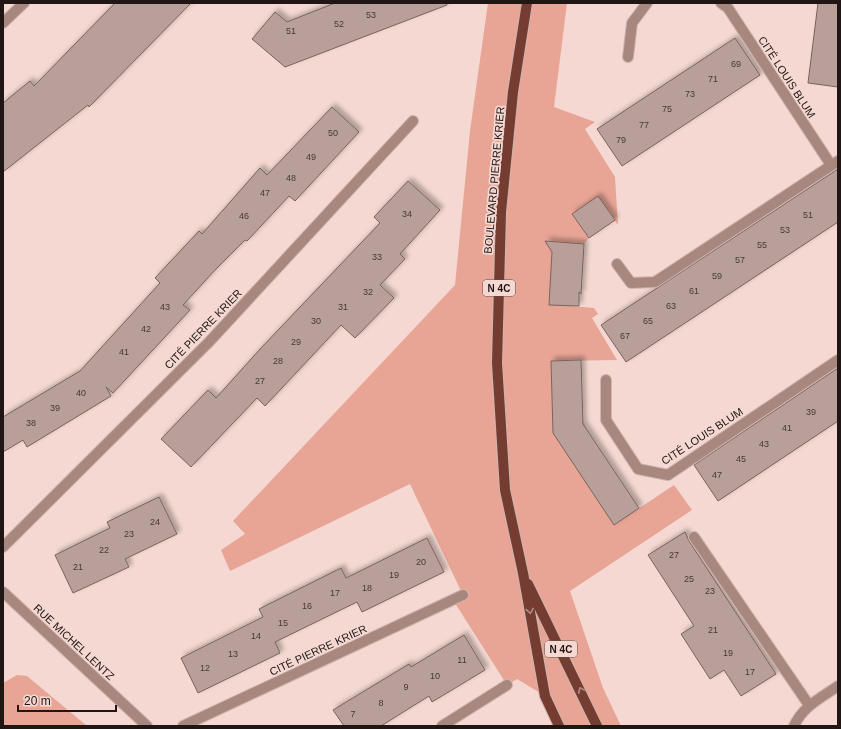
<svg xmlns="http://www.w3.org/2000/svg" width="841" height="729" font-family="Helvetica,sans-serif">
  <defs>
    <filter id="shadow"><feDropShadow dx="3.5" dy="-3.5" stdDeviation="2" flood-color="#0004"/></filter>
  </defs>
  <rect width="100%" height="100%" fill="#f4d8d1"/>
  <path fill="#e8a596" d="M 488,3 L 567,3 L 554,107 L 595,122 L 585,129 L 615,177 L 618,225 L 598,196 L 572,214 L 589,238 L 584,244 L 553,242 L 549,304 L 594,308 L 598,314 L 592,318 L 617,360 L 551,361 L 553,422 L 583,421 L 587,431 L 563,447 L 614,525 L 674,485 L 692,510 L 570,591 L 603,688 L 621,726 L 559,726 L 545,696 L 517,679 L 507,685 L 453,600 L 463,595 L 410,484 L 230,571 L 221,550 L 245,534 L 233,521 L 455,285 L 470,131 Z
    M 17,675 L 27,676 L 87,726 L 3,726 L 3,683 Z"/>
  <path fill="#b99f99" stroke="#7b635d" filter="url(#shadow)" d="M 115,3 L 191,3 L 89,107 L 88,105 L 3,172 L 3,103 L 30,81 L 34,86 Z
    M 335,3 L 447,3 L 447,5 L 285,67 L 252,39 L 275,12 L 287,22 Z
    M 818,3 L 838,3 L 838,87 L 808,83 Z
    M 735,38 L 760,75 L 622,166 L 597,129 Z
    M 332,107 L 359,132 L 295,201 L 289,196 L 247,241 L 245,240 L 215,270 L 183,305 L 190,310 L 113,393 L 106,387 L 111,396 L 27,447 L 23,440 L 3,452 L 3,417 L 80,371 L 160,283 L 155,278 L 199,231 L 202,234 L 260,168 L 267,175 Z
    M 838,169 L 838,222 L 626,362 L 601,325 Z
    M 408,181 L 440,210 L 400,254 L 405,259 L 380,285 L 394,298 L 355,338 L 341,325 L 265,406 L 257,398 L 191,467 L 161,439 L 208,390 L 216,398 L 261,348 L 380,223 L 374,217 Z
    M 598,196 L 615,220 L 589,238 L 572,214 Z
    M 545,241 L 584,244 L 581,294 L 579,292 L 579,306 L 549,305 L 552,252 Z
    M 581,360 L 583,424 L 639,508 L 614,525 L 553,433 L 551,361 Z
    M 838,368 L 838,421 L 718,501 L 694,465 Z
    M 159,497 L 177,534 L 125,559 L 129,567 L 73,593 L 55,555 L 110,528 L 107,522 Z
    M 685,532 L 689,541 L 776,674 L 741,696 L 724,670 L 710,679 L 681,634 L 694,626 L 648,555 Z
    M 427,538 L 444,572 L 362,612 L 357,602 L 275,642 L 280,653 L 198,693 L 181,658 L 263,617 L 259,609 L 341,568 L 346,578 Z
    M 464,635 L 485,670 L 432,702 L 429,696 L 381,726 L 344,726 L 333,710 L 409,664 L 411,667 Z"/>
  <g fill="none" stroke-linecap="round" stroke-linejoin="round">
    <g stroke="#ceb5af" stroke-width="12">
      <path id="minor" d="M 721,3 L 728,8 L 831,165
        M 3,23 L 24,3
        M 628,57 L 632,23 L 647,3
        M 617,264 L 631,283 L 655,282 L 838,161
        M 606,380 L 606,420 L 638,469 L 668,475 L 838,360
        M 694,537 L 809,705
        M 3,547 L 209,342 L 413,121
        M 3,592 L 147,726
        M 183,726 L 463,595
        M 442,726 L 507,685
        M 794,726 C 803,706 821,698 838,686"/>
    </g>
    <g stroke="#ceb5af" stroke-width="12">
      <path id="major" d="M 527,3 L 513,92 L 501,212 L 497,363 L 505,490 L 523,573 L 545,696 L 559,726
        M 528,584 L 597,726"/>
    </g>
    <use href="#minor" stroke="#a8877f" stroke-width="10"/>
    <use href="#major" stroke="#753d31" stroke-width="10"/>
  </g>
  <defs><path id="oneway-chevron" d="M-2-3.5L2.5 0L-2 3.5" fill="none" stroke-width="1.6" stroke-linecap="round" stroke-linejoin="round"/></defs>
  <g stroke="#b48a81">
    <use href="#oneway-chevron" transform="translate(530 611) rotate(80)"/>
    <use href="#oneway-chevron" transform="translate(581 690) rotate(-114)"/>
  </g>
  <g text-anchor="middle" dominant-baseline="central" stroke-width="3.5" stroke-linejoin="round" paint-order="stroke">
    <g font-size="9" fill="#463835">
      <text x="371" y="15">53</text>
      <text x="339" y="24">52</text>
      <text x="291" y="31">51</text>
      <text x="736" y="64">69</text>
      <text x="713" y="79">71</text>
      <text x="690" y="94">73</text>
      <text x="667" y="109">75</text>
      <text x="644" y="125">77</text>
      <text x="333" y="133">50</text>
      <text x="621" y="140">79</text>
      <text x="311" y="157">49</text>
      <text x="291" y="178">48</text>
      <text x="265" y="193">47</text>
      <text x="407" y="214">34</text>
      <text x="808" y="215">51</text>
      <text x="244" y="216">46</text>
      <text x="785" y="230">53</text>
      <text x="762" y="245">55</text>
      <text x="377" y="257">33</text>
      <text x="740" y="260">57</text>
      <text x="717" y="276">59</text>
      <text x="694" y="291">61</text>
      <text x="368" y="292">32</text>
      <text x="671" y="306">63</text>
      <text x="165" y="307">43</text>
      <text x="343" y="307">31</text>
      <text x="316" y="321">30</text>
      <text x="648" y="321">65</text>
      <text x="146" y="329">42</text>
      <text x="625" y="336">67</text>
      <text x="296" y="342">29</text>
      <text x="124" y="352">41</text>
      <text x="278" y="361">28</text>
      <text x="260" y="381">27</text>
      <text x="81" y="393">40</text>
      <text x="55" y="408">39</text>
      <text x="811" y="412">39</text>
      <text x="31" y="423">38</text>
      <text x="787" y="428">41</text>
      <text x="764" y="444">43</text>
      <text x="741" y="459">45</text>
      <text x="717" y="475">47</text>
      <text x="155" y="522">24</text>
      <text x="129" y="534">23</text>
      <text x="104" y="550">22</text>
      <text x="674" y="555">27</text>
      <text x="421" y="562">20</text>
      <text x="78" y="567">21</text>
      <text x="394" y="575">19</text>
      <text x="689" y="579">25</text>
      <text x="367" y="588">18</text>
      <text x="710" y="591">23</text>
      <text x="335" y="593">17</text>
      <text x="307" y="606">16</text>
      <text x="283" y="623">15</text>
      <text x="713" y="630">21</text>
      <text x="256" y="636">14</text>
      <text x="728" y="653">19</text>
      <text x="233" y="654">13</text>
      <text x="462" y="660">11</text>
      <text x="205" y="668">12</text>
      <text x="750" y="672">17</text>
      <text x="435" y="676">10</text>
      <text x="406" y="687">9</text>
      <text x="381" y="703">8</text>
      <text x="353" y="714">7</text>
    </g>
    <g fill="#f4d8d1" stroke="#60504d" stroke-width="1">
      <rect x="483" y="280" width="32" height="16" rx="3"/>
      <rect x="545" y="641" width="32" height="16" rx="3"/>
    </g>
    <g font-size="10" font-weight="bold" fill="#201614">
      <text x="499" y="288">N 4C</text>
      <text x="561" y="649">N 4C</text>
    </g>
    <g font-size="11" fill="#201614" stroke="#f4d8d1">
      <text transform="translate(787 77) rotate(57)">CITÉ LOUIS BLUM</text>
      <text transform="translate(494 180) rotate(-85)">BOULEVARD PIERRE KRIER</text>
      <text transform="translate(203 329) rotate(-46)">CITÉ PIERRE KRIER</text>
      <text transform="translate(702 436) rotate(-33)">CITÉ LOUIS BLUM</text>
      <text transform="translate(74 642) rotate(43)">RUE MICHEL LENTZ</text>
      <text transform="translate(318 650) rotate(-25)">CITÉ PIERRE KRIER</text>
    </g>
  </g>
  <rect width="841" height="729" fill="none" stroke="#201614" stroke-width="8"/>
  <path d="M18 705v6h98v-6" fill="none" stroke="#201614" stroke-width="2"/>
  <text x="24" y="705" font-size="12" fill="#201614" stroke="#f4d8d1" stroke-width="3" paint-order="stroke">20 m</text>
</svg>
